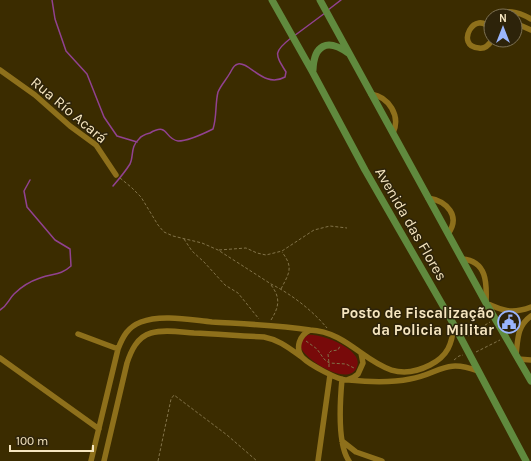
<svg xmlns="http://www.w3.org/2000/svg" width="531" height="461" font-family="Karla,sans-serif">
  <rect width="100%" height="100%" fill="#3b2c00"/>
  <path fill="#780a0a" d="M 308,335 C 321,333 368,351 356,369 C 346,386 305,360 300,346 L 302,339 Z"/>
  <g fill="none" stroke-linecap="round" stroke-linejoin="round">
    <path stroke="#914290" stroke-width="1.5" d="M 52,0 L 55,19 L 66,51 L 87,74 L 104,117 L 117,136 L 137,142
      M 328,10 L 341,0
      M 294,36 L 325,13
      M 113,186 C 119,179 125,172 130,164 C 134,156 130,147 139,139 C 141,136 146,134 150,133 C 169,122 164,139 178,141 C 188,141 205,133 213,129 C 217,117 215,104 218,92 C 221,85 226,80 230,73 C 232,70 233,65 238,64 C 249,61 264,89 285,77 L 286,72 C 275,54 273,52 291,38
      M 0,310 C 8,305 8,300 14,294 C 21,287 31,281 40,278 C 53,273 60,276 71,266 L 70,249 L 55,240 L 27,207 L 24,191 L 30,180"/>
    <path stroke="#827349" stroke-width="1" stroke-dasharray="3 2" stroke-linecap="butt" d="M 120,178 L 131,187 L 141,197 L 158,225 L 164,232 L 173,236 L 202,243 L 218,250 L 271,284 C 291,294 312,310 327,328
      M 184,239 L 192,251 L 204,262 L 225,285 L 238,293 L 259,319
      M 219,250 L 246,248 L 257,253 L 266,255 L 282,251 L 314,230 L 330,226 L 347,228
      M 281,289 C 289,273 294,268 282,252
      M 271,320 C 279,307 281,298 271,285
      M 468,336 L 490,322
      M 306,341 L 317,349 L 324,359 L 329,363 L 346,364 L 354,368
      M 476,352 L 500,340
      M 454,360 L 459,356 L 463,355
      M 329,367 L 329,363 L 328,354 L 331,351 L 338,350 L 340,346
      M 158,461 L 171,399 L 174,395 L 227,435 L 257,461"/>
    <path stroke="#8e701b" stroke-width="5.5" d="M 492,16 C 507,9 517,11 531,19
      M 515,23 L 531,30
      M 491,30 C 475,7 454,47 479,48 C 485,49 489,45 492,40
      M 0,70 L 35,95 L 70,126 L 96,145 L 116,175
      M 371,94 C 389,97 401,116 393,133
      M 428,198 C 447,201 461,216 448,234
      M 462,259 C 487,261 487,283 486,303 C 503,311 512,314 531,307
      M 78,334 L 118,349
      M 361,353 L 363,363 L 358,374 C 355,377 351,379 347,380 C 339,381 309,364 303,358 C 294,348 300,335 310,330 C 359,332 378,392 430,365 C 448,356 452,344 454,325
      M 516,355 C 518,339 517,326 531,316
      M 0,358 L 99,429
      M 518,359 L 531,360
      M 342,379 C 340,401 337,444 349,461
      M 349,380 C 369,382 390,383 410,379 C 440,374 444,358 478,371
      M 342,441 L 356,452 L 382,461
      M 91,461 L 118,349 C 123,336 128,327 141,322 C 161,314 191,320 212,322 C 245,324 277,325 310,330
      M 104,461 L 127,363 C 131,351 137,337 151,333 C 164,329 180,332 194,333 C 217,334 241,336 264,337 C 280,340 290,349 303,358
      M 318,461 L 330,375"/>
    <path stroke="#608a3e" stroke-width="7" d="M 272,0 L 312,71 L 365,170 L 454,325 L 526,461
      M 320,0 L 486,303 L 531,381
      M 313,70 C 314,45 327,38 348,53"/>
  </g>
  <defs>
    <g id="civic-ring" transform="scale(1.15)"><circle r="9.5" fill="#2d230a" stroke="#9ab5fd" stroke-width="1.5"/><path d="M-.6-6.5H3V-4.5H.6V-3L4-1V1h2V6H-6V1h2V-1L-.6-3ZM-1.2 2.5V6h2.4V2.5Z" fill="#9ab5fd"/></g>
  </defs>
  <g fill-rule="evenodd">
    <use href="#civic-ring" x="509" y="322"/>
  </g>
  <g text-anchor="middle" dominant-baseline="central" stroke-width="3" stroke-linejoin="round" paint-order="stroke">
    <g font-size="15" fill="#f6e6c0" stroke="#2d230a">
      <text transform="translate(69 110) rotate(40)">Rua Río Acará</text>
      <text transform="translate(411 224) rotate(60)">Avenida das Flores</text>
    </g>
    <g font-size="15" font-weight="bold" fill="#f6e6c0" stroke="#2d230a" text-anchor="end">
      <text x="494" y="313">Posto de Fiscalização<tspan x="494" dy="17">da Policia Militar</tspan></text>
    </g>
  </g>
  <g transform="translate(503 28)"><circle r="19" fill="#2d230a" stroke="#7d7153"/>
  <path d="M0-3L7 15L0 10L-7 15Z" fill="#9ab5fd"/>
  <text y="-6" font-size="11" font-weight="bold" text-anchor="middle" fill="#f6e6c0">N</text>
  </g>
  <path d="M10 445v6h83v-6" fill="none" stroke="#f6e6c0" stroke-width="2"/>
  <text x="16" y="445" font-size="12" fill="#f6e6c0" stroke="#2d230a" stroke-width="3" paint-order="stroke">100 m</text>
</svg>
